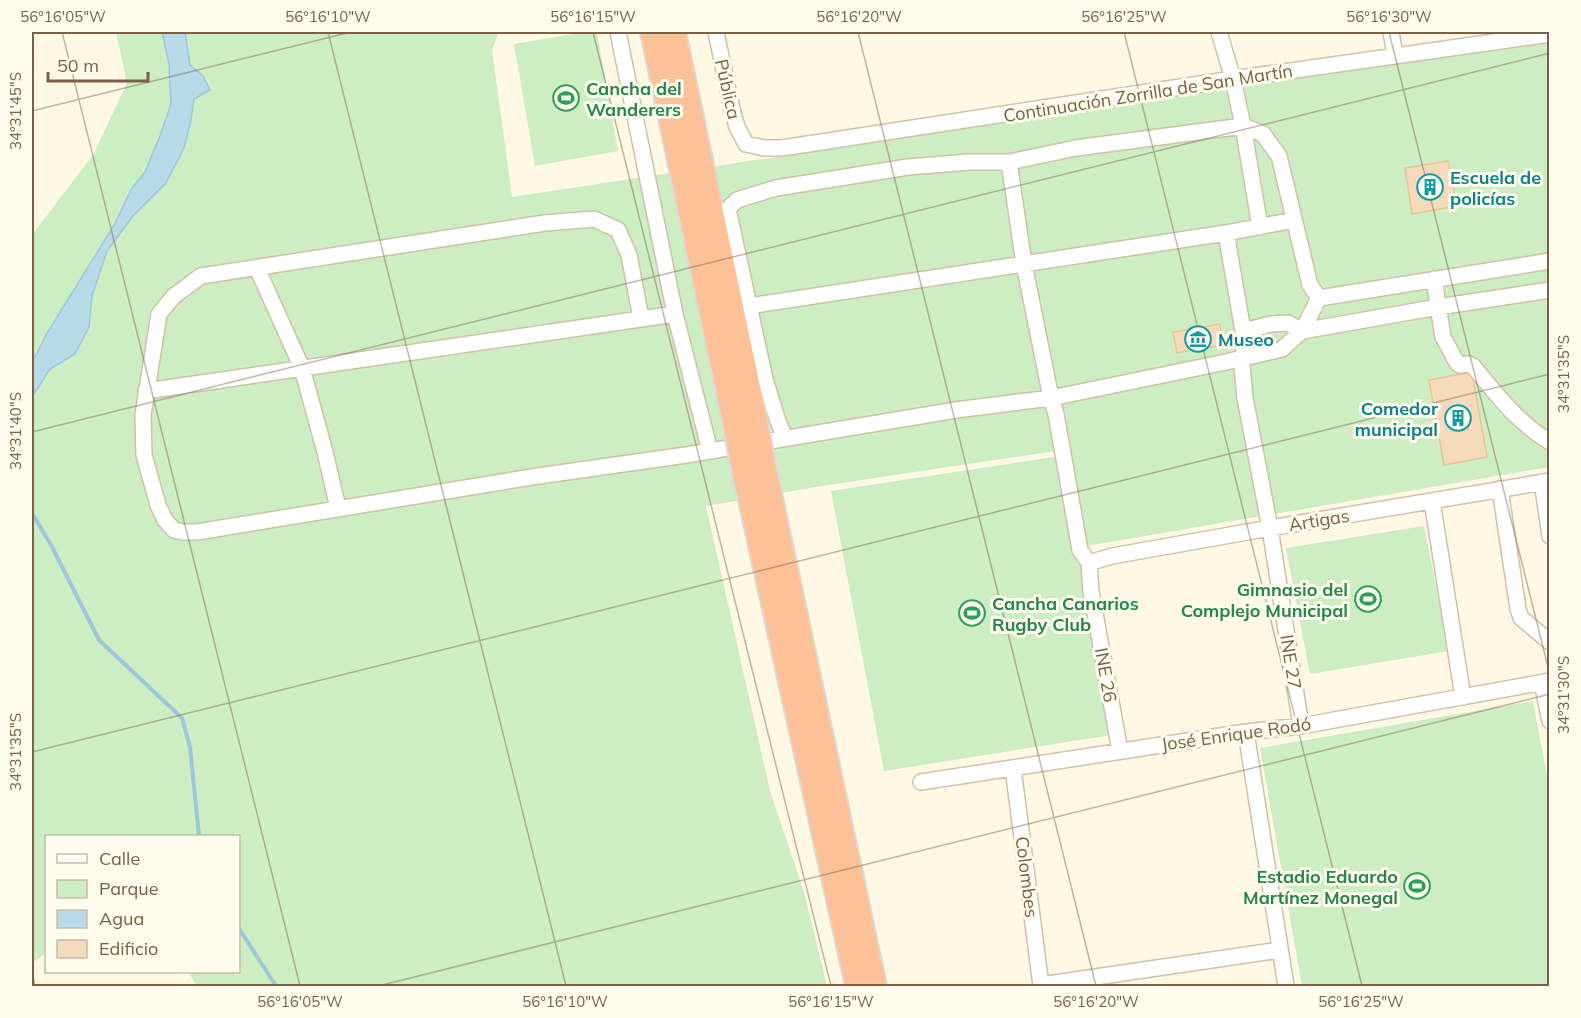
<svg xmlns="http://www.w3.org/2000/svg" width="1581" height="1018" font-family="Mulish,sans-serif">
  <rect width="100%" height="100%" fill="#fef8e5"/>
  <path fill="#cdedc2" d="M 116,32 L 499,32 L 492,50 L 512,197 L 1549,40 L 1549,467 L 1081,547 L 1062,450 L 815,487 L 706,506 L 770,791 L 804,892 L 827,986 L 197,986 L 188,972 L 238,972 L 238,836 L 46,836 L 46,953 L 32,963 L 32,235 L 93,155 L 127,83 Z
    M 585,32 L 597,32 L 618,151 L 535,166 L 514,44 Z
    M 1060,456 L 1111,735 L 884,771 L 831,491 Z
    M 1424,526 L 1449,651 L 1310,674 L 1286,548 Z
    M 1533,701 L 1549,786 L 1549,986 L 1302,986 L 1260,748 Z"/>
  <path fill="#b8dae9" stroke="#9dc8dc" stroke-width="1.5" d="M 162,32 L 185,32 L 190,65 L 203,76 L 210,90 L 194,99 L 191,120 L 184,148 L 166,183 L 133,216 L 107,251 L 92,296 L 89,327 L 75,354 L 50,369 L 32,397 L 32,363 L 47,333 L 113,227 L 132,188 L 145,172 L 160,136 L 171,104 L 169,64 Z"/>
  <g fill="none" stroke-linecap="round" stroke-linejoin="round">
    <path stroke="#9dc8dc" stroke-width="4" d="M 32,513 L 51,545 L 99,640 L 182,718 L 190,747 L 199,836
      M 238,927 L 276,986"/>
  </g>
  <path fill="#f5dbba" stroke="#e9c49a" stroke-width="1.5" d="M 1448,161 L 1457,206 L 1412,214 L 1405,168 Z
    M 1220,324 L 1223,345 L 1177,353 L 1173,332 Z
    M 1472,372 L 1487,457 L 1444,465 L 1429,380 Z"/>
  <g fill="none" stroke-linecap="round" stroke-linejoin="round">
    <g stroke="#d0c1aa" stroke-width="18">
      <path id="minor" d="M 618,32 L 675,314 L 710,451
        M 716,32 L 732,109 L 737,127 L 746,144 L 764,148 L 782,148 L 1233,79 L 1550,34
        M 1391,32 L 1395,56
        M 1243,126 L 1263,134 L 1279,156 L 1310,285 L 1319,298
        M 1243,126 L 1260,227
        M 1226,233 L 1243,331 L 1244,357 L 1242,367 L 1245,398 L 1270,528 L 1301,726
        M 257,268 L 302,368 L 325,452 L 338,508
        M 1434,279 L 1443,337 L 1457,363 L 1460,365 L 1468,364 L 1473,366 C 1497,395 1517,422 1550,442
        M 1319,298 L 1550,261
        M 749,306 L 1226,233 L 1294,220
        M 641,318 L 629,255 L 618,230 L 594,219 L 545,223 L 201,276 L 174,296 L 159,314 L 143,415 L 144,455 L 158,505 L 165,520 L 174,530 L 183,532 L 197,532 L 538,476 L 686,455 L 956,410 L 1051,398 L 1226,362 L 1282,349 L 1302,331 L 1319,298
        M 1243,331 L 1271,324 L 1288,323 L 1302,331 L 1438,307 L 1550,290
        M 146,391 L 675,314
        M 785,438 L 778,421 L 765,379 L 728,209 L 737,200 L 776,188 L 908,167 L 969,162 L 1009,162
        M 1542,482 L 1550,536
        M 1500,489 L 1518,609 L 1521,618 L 1550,642
        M 1432,501 L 1463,697
        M 1089,563 L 1080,550 L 1056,414 L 1051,398 L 1024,264 L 1009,162 L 1076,148 L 1243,126 L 1233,79 L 1219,32
        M 1089,563 L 1112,556 L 1270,528 L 1550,481
        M 1089,563 L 1091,591 L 1120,751
        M 1542,683 L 1550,721
        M 1246,732 L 1286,986
        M 1013,768 L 1041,986
        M 921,782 L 1246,732 L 1301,726 L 1550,681
        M 1041,985 L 1280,950"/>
    </g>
    <g stroke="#dfd9d3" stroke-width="26">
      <path id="highway" d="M 652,32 L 734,421
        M 674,32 L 755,416
        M 762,456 L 875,986
        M 741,459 L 857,986"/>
    </g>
    <use href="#minor" stroke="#fff" stroke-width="15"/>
    <use href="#highway" stroke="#fcc197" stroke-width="22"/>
    <g stroke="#dfd9d3" stroke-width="26" stroke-linecap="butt">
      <path id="highway-bridge" d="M 755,416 L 762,456
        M 734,421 L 741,459"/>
    </g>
    <use href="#highway-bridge" stroke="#fcc197" stroke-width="22"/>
  </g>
  <path fill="none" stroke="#796148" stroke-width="1.5" stroke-opacity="0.45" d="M 62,32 L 300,986M 328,32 L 566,986M 593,32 L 831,986M 858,32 L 1096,986M 1124,32 L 1362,986M 1389,32 L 1550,675M 32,111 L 351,32M 32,432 L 1550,53M 32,752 L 1550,374M 32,972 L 35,986M 378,986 L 1550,694"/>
  <defs>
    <g id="stadium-ring" transform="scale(1.35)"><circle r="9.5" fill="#fffbed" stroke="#2e9e5b" stroke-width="1.5"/><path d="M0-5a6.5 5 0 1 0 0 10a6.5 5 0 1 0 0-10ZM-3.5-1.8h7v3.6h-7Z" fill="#2e9e5b"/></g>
    <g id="building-ring" transform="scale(1.35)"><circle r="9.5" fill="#fffbed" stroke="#0f9aa8" stroke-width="1.5"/><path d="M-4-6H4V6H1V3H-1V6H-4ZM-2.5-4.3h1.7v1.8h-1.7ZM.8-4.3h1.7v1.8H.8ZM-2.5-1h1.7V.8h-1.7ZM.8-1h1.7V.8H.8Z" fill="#0f9aa8"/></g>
    <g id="museum-ring" transform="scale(1.35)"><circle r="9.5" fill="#fffbed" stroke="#0f9aa8" stroke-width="1.5"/><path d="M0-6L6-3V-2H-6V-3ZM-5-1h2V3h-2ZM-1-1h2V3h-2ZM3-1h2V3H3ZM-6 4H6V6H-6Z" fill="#0f9aa8"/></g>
  </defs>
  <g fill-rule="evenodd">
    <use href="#stadium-ring" x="566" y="98"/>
    <use href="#building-ring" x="1430" y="187"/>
    <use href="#museum-ring" x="1198" y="339"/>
    <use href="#building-ring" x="1458" y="418"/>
    <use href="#stadium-ring" x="1368" y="599"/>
    <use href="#stadium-ring" x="972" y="613"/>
    <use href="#stadium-ring" x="1417" y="886"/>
  </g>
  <g text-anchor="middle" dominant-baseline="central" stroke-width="6" stroke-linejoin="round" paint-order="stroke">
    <g font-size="18" font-weight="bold" fill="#27864d" stroke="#fffbed" text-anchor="start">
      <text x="586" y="88">Cancha del<tspan x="586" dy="21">Wanderers</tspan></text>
      <text x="1348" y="589" text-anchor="end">Gimnasio del<tspan x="1348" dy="21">Complejo Municipal</tspan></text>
      <text x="992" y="603">Cancha Canarios<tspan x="992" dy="21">Rugby Club</tspan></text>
      <text x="1398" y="876" text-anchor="end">Estadio Eduardo<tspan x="1398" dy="21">Martínez Monegal</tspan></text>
    </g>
    <g font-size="18" fill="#796148" stroke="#fffbed">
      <text transform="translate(728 89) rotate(77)">Pública</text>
      <text transform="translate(1148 93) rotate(-9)">Continuación Zorrilla de San Martín</text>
      <text transform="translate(1319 520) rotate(-9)">Artigas</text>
      <text transform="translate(1291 662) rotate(81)">INE 27</text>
      <text transform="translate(1106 675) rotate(80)">INE 26</text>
      <text transform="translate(1236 734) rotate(-8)">José Enrique Rodó</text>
      <text transform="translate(1027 877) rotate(83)">Colombes</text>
    </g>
    <g font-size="18" font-weight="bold" fill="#0d838f" stroke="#fffbed" text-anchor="start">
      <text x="1450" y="177">Escuela de<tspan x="1450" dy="21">policías</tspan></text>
      <text x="1218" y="339">Museo</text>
      <text x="1438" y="408" text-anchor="end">Comedor<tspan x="1438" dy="21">municipal</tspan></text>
    </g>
  </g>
  <rect width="1581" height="1018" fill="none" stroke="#fffbed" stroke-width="66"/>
  <rect x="45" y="835" width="195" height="138" fill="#fffbed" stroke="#c9bdab" stroke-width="1.5"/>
  <rect x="57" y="854" width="30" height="9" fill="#ffffff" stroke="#c9bdab" stroke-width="1.5"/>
  <text x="99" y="865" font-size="18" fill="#796148">Calle</text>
  <rect x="57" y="880" width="30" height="18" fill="#cdedc2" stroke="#c9bdab" stroke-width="1.5"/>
  <text x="99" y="895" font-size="18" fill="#796148">Parque</text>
  <rect x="57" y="910" width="30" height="18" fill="#b8dae9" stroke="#c9bdab" stroke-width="1.5"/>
  <text x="99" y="925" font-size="18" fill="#796148">Agua</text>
  <rect x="57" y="940" width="30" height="18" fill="#f5dbba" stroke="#c9bdab" stroke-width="1.5"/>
  <text x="99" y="955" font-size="18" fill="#796148">Edificio</text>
  <path d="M48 72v9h100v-9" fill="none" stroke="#796148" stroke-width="3"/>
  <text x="57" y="72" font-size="18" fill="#796148" stroke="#fffbed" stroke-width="4.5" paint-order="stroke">50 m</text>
  <rect x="33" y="33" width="1515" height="952" fill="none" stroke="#796148" stroke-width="2"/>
  <g font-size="15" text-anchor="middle" fill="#796148">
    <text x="63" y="22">56°16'05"W</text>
    <text x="328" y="22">56°16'10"W</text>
    <text x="593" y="22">56°16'15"W</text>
    <text x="859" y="22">56°16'20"W</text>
    <text x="1124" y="22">56°16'25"W</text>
    <text x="1389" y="22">56°16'30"W</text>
    <text transform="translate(16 111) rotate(-90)" y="5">34°31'45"S</text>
    <text transform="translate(1564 374) rotate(-90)" y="5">34°31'35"S</text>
    <text transform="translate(16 431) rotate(-90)" y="5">34°31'40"S</text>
    <text transform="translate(1564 695) rotate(-90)" y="5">34°31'30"S</text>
    <text transform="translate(16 752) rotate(-90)" y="5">34°31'35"S</text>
    <text x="300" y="1007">56°16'05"W</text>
    <text x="565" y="1007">56°16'10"W</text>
    <text x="831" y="1007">56°16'15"W</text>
    <text x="1096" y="1007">56°16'20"W</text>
    <text x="1361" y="1007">56°16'25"W</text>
  </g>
</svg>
